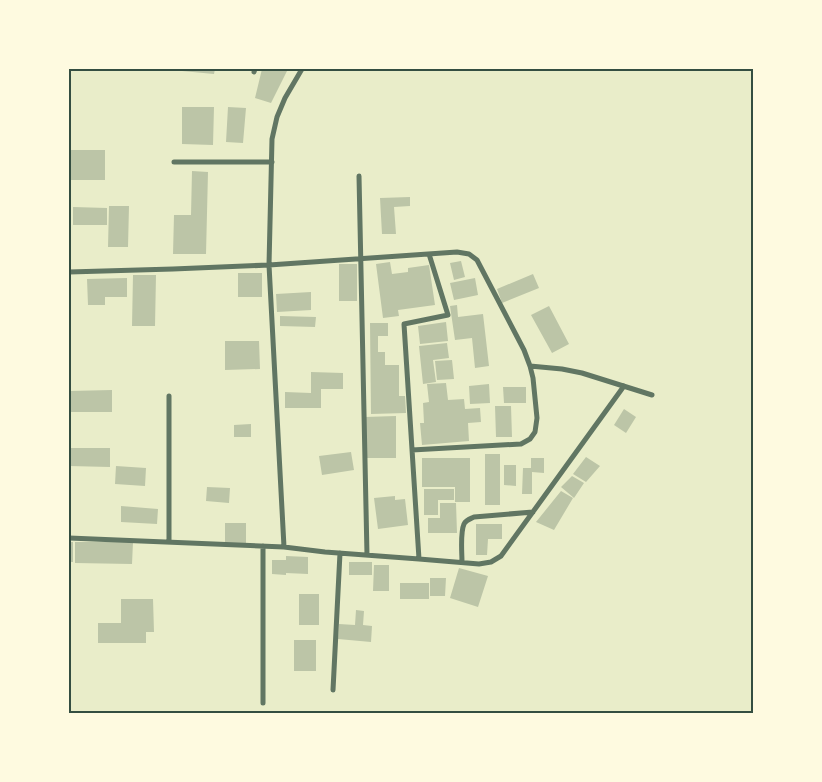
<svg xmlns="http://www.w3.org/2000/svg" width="822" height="782" font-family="Raleway,sans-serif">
  <rect width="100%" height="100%" fill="#e9edc9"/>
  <path fill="#bcc5a7" d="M 182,69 L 215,69 L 214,74 L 182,71 Z
    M 262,69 L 288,69 L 271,103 L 255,98 Z
    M 182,107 L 214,107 L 213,145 L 182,144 Z
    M 228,107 L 246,108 L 243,143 L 226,142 Z
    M 71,150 L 105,150 L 105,180 L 71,180 Z
    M 192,171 L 208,172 L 206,254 L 173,254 L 174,215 L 191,215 Z
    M 410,197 L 410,206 L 394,207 L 396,234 L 382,234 L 380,198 Z
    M 109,206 L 129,206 L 128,247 L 108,247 Z
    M 73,207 L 107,208 L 107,225 L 73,225 Z
    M 461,261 L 465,277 L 454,280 L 450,263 Z
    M 390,262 L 392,274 L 408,272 L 408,268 L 429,265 L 435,305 L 398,310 L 399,316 L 383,318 L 376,264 Z
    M 339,264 L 357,264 L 357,301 L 339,301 Z
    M 238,273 L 262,273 L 262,297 L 238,297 Z
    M 533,274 L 539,288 L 502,303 L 497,289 Z
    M 133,275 L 156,275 L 155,326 L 132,326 Z
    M 127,278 L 127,297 L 105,297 L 105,305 L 88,305 L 87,279 Z
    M 475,278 L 478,295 L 454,300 L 450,283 Z
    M 311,292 L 311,310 L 277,312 L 276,294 Z
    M 457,305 L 458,317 L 483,314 L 489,366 L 475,368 L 472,338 L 455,340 L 450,306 Z
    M 549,306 L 569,344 L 552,353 L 531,315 Z
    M 280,316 L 316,317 L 315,327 L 280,326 Z
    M 446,322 L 448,341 L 420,344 L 418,326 Z
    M 370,323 L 388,323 L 388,336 L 378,336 L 378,352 L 385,352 L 385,365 L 399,365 L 399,396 L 405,396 L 406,413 L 371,414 Z
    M 225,341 L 259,341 L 260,369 L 225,370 Z
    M 447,343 L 449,358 L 433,360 L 436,382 L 423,384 L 419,346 Z
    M 452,360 L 454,379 L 437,380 L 435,361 Z
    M 311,372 L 343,373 L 343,389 L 321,389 L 321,408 L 285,408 L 285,392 L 311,393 Z
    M 446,383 L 448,400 L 464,399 L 465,409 L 480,408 L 481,422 L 468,423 L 469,441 L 422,445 L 420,423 L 424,423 L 423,403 L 429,402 L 427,384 Z
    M 489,384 L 490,403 L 470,404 L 469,386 Z
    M 503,387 L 526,387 L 526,403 L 504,403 Z
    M 112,390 L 112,412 L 69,412 L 69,391 Z
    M 495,406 L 511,406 L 512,437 L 496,437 Z
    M 624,409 L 636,417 L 626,433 L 614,425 Z
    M 396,416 L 396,458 L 366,458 L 365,417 Z
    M 251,424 L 251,437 L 234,437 L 234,425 Z
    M 69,448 L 110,448 L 110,467 L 69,466 Z
    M 351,452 L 354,470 L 322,475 L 319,456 Z
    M 485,454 L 500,454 L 500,505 L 485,505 Z
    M 586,457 L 600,466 L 586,482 L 573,474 Z
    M 422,458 L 470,458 L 470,502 L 455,502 L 455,487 L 422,487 Z
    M 531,458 L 544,458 L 544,473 L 532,472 L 532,494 L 522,494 L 523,468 L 531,468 Z
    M 504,465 L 516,465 L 516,486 L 504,485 Z
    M 116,466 L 146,468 L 145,486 L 115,484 Z
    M 572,476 L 584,483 L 574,498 L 561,487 Z
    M 207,487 L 230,488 L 229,503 L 206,501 Z
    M 424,489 L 454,489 L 454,500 L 438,500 L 438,515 L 424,515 Z
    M 561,491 L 573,498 L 554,530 L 536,522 Z
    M 395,496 L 395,500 L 405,499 L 408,525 L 378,529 L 374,498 Z
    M 440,503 L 456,503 L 457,533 L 428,533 L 428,518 L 440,518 Z
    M 121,506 L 158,509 L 157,524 L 121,522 Z
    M 225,523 L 246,523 L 246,544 L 225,544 Z
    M 476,524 L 502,524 L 502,539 L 488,539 L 487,555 L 476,555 Z
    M 69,542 L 73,542 L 73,562 L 69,562 Z
    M 75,542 L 133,542 L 132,564 L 75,563 Z
    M 286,556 L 308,557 L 308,574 L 286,573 L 286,575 L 272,574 L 272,560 L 286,560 Z
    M 349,562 L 372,562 L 372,575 L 349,575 Z
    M 374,565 L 389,565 L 389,591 L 373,591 Z
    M 459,568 L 488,576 L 478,607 L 450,598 Z
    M 430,578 L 446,578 L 445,596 L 430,596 Z
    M 400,583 L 429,583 L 429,599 L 400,599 Z
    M 299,594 L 319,594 L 319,625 L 299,625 Z
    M 121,599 L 153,599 L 154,632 L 146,632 L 146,643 L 98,643 L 98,623 L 121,623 Z
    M 356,610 L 364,611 L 363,625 L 372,626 L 371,642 L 338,639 L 339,624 L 355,625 Z
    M 294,640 L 316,640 L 316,671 L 294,671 Z"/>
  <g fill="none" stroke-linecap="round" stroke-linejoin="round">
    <path stroke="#617663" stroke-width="5" d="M 302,69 L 285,98 L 277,117 L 272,139 L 269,265 L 457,252 L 469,254 L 477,260 L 524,350 L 530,366 L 533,378 L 537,418 L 535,432 L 530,439 L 521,444 L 412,450
      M 254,72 L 255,69
      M 174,162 L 272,162
      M 359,176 L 367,555
      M 69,272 L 173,269 L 269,265 L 284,547 L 325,552 L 419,559 L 404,324 L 448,315 L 429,254
      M 530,366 L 562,369 L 582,373 L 652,395
      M 169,396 L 169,542
      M 69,538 L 284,547
      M 263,546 L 263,703
      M 419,559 L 479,564 L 491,562 L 501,556 L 624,386
      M 462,562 C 462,553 460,533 464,524 C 466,520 470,519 474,517 L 533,512
      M 333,690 L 340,553"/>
  </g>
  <rect width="822" height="782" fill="none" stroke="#fefae0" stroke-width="140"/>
  <rect x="70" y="70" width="682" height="642" fill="none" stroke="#344e41" stroke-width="2"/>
</svg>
